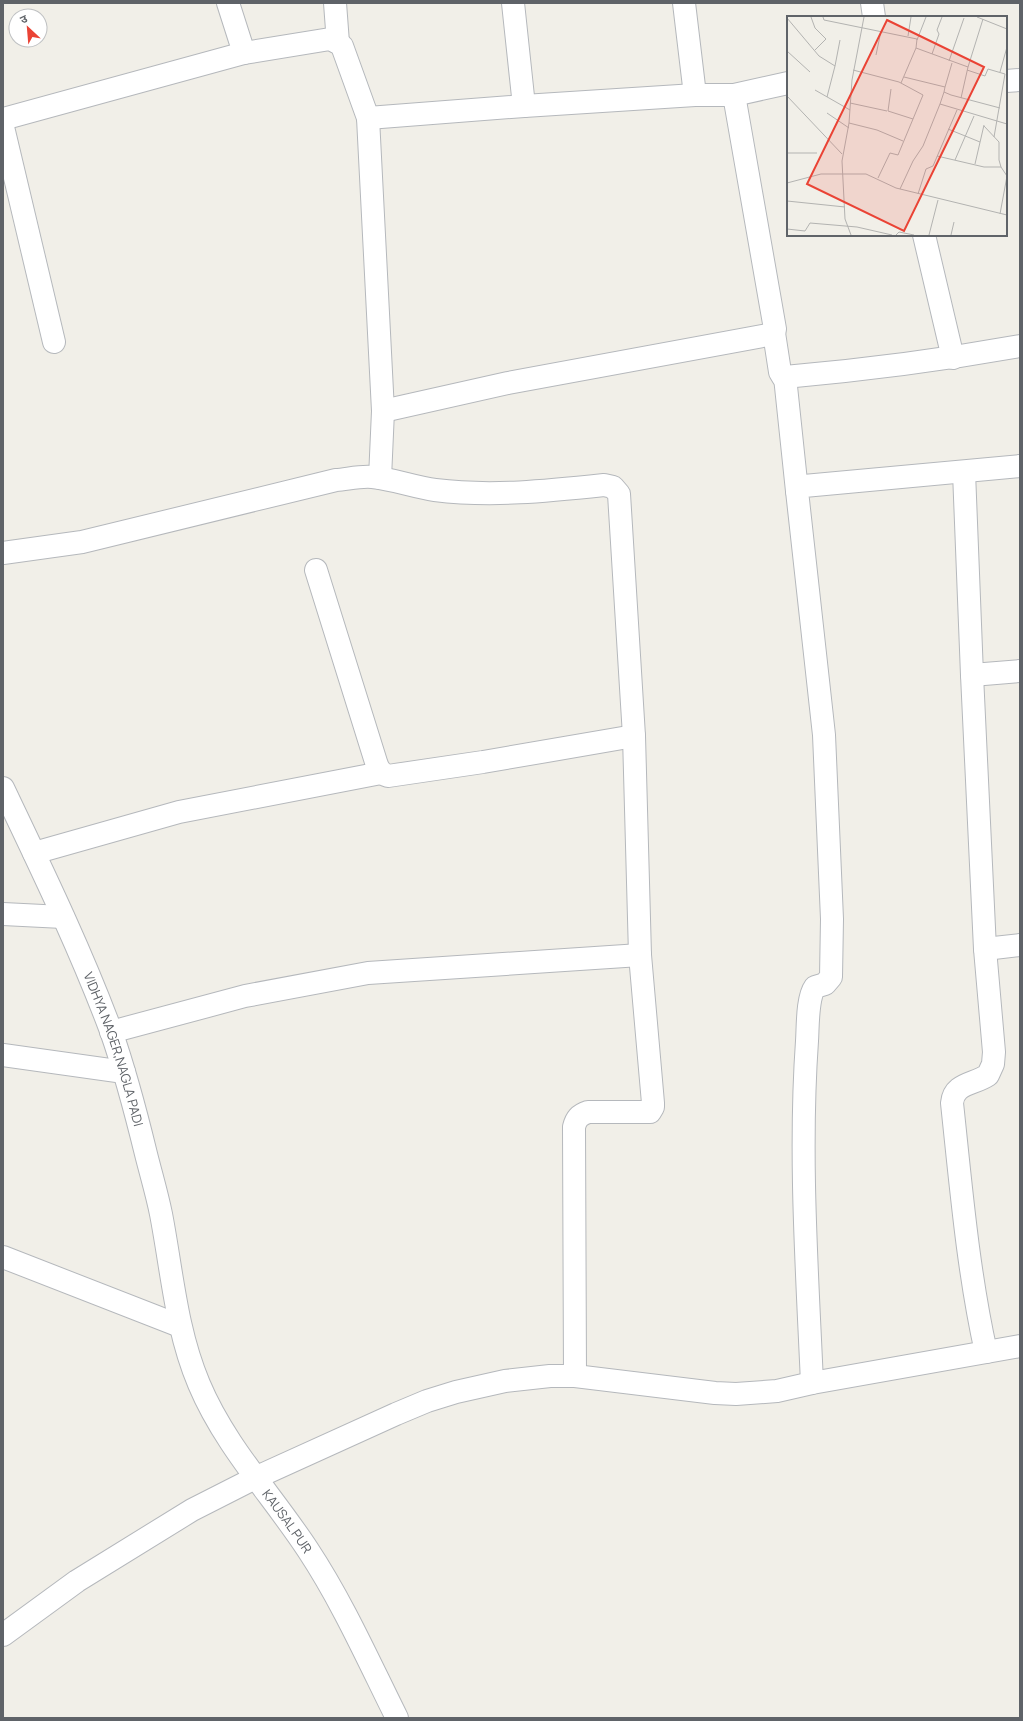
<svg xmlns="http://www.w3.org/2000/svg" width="1023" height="1721" font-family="Manrope,'Noto Sans Devanagari',sans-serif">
  <rect width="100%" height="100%" fill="#f1efe8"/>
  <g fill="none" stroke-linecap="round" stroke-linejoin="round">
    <g stroke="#b5b8bc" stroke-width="24">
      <g id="minor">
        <path d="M 228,3 L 244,53"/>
        <path d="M 335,3 L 338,43"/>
        <path d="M 513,3 L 524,106"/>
        <path d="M 684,3 L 695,95"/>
        <path d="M 872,3 L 874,17"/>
        <path d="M 1006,81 L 1020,80"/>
        <path d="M 368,118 L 524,106 L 695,95 L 734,95 L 788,83"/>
        <path d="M 3,119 L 244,53 L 330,39 L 338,43 L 342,46 L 368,118 L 383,411 L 380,478"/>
        <path d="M 3,127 L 54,342"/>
        <path d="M 924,235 L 953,358"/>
        <path d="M 774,333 L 780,372 L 783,377 L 785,377 C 864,370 942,360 1020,346"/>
        <path d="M 785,377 L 797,491"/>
        <path d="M 383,411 L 508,383 L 768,335 L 774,333 L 775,329 L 734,95"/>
        <path d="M 964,472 L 972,675 L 985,949 L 994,1052 L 993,1064 L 988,1075 C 973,1085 954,1083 952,1103 C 961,1187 968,1271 986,1352"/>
        <path d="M 3,553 L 82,542 L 336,480 C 348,479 360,476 372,477 C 393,479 414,487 435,490 C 491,497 548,491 604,485 L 613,487 L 619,494 L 634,736 L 640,955 L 653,1103 L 653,1107 L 650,1112 L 588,1112 C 579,1115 576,1119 574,1127 L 575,1376"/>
        <path d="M 316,570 L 376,762 C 378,769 381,774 388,776 L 483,762 L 634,736"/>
        <path d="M 972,675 L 1020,671"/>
        <path id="s1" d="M 3,788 C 41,868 80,948 111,1031 C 125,1071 136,1113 146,1154 C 151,1174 157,1194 161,1214 C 172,1271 176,1330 199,1384 C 225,1446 272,1495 308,1550 C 343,1603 369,1662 397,1718"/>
        <path d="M 34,853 L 179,812 L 381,773"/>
        <path d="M 3,914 L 63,917"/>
        <path d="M 985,949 L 1020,945"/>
        <path d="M 111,1032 L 245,996 L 368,973 L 640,955"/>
        <path d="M 3,1055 L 124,1072"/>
        <path d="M 3,1257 L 180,1326"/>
        <path d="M 812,1383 C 807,1269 799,1154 807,1041 C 808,1027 807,998 815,987 L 825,984 L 831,977 L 832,919 L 824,735 L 797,491 L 800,487 L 804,486 L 1020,466"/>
        <path d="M 3,1635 L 77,1581 L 192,1510 L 255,1478 L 396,1414 L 427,1401 L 456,1392 L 505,1381 L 550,1376 L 575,1376 L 715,1393 L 736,1394 L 777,1391 L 812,1383 L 1020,1346"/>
      </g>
    </g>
    <use href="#minor" stroke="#fff" stroke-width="22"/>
  </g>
  <g text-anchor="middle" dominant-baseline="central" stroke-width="3" stroke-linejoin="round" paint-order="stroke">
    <g font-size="13" fill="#5f6368" stroke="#fff">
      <text stroke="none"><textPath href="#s1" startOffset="284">VIDHYA NAGER,NAGLA PADI</textPath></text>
      <text stroke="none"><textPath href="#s1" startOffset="794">KAUSAL PUR</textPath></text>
    </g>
  </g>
  <g transform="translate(787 16)">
    <rect width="220" height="220" fill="#f1efe8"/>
    <path fill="none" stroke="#b3b3b1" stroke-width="1" d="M 24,1 L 28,12 L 39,23 L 28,34M 36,1 L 37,4 L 130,23 L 129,32 L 114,67M 190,1 L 220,13M 0,2 L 32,40 L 48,50 L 40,81M 121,20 L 124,1M 130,24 L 139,1M 129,32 L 181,51 L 174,82M 0,35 L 23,56M 145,38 L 152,18 L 150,14 L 155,1M 89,39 L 94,15M 162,45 L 177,2M 48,50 L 53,24M 181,51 L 196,3M 66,54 L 112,66 L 136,79 L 111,139 L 103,137 L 91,162M 180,54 L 198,60 L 201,53 L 218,58 L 207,121M 213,56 L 220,31M 117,61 L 158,71 L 165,47M 158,71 L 157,76 L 164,79 L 213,92M 104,73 L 101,95 L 126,103M 28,74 L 63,94M 0,80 L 55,138M 63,87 L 100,95M 153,88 L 157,76M 40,97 L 62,112M 62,107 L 90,114 L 116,125M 197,110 L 212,126 L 212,144 L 214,151M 161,113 L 193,126M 0,137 L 30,137M 150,140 L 197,151 L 214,151 L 220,160M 168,144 L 187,100M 188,148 L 197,109M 0,167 L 34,158 L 79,158 L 109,172 L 220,199M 113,173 L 126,145 L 136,130 L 153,88 L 220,108M 131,178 L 139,153 L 146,150 L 170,94M 0,185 L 58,191M 213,198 L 220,160M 0,213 L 18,215 L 23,207 L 70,211 L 105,219M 64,219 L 58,203 L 55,145 L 62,107 L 65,64 L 77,1M 109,219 L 112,216 L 127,219M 142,219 L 151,184M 164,219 L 167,206"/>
    <path fill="#ea4335" fill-opacity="0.15" stroke="#ea4335" stroke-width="2" d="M 100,4 L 197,51 L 117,215 L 20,168 Z"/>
    <rect width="220" height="220" fill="none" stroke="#5f6368" stroke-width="2"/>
  </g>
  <rect width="1023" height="1721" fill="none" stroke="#5f6368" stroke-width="8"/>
  <g transform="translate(28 28) rotate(334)"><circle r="19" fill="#ffffff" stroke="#bfc1c3"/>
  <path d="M0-3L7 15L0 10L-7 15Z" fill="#ea4335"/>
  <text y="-6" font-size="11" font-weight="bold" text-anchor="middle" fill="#5f6368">उ</text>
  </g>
</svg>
